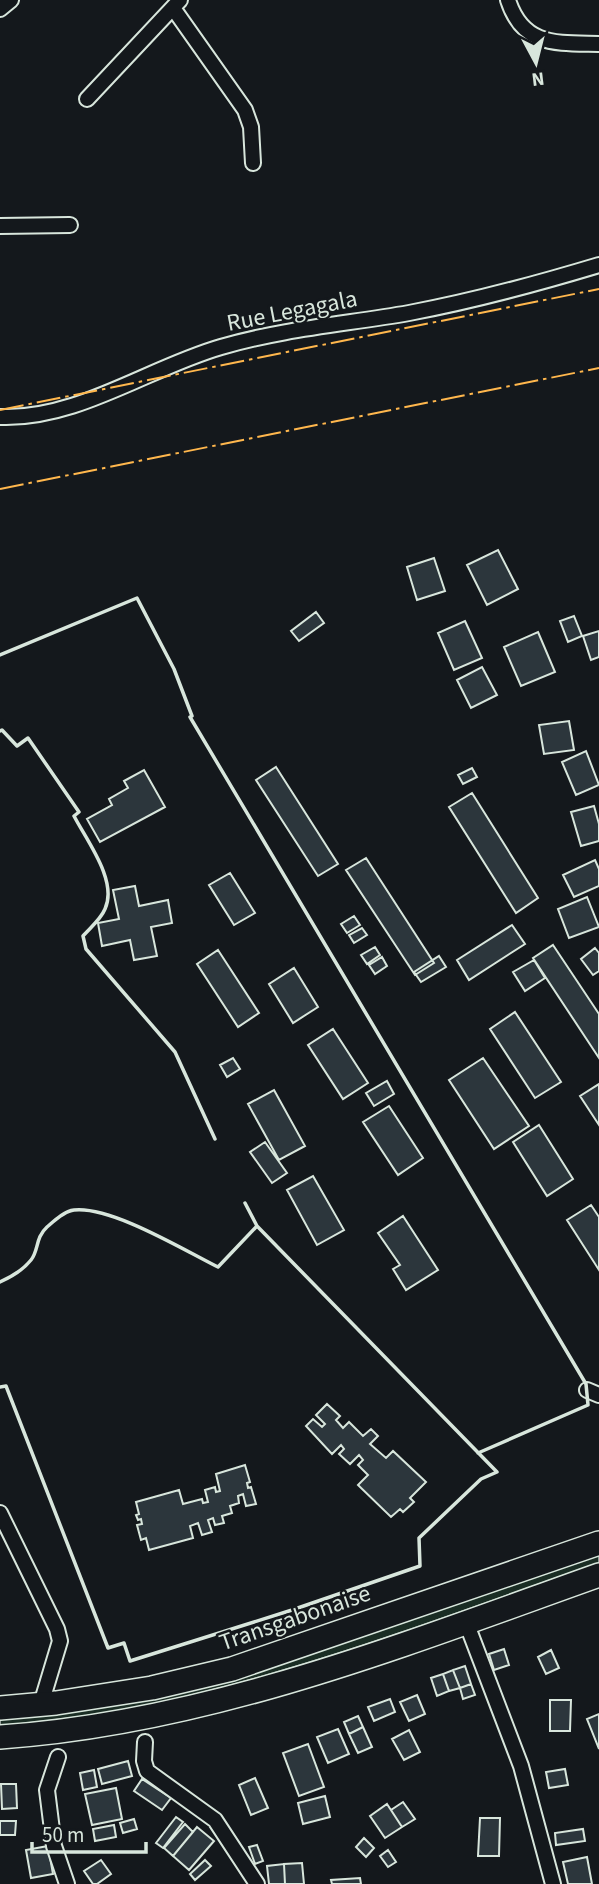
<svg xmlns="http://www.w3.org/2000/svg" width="599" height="1884" font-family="'Source Sans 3',sans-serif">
  <rect width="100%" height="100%" fill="#14181c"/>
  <path fill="#1a2d24" stroke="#939e99" stroke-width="2" d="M 599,1553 L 599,1563 C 454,1614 308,1670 158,1703 C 106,1715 53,1721 0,1726 L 0,1717 L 58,1712 Z"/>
  <path fill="#2c363c" stroke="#d8e6dc" stroke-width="2" d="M 498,550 L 518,589 L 487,605 L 467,565 Z
    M 434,558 L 445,591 L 417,600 L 407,567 Z
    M 316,612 L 324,623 L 299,641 L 291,631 Z
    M 574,616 L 582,636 L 568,642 L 560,621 Z
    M 465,621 L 482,658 L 454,670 L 438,633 Z
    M 599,631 L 599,657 L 591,660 L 583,636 Z
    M 538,632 L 555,672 L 521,686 L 504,647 Z
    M 482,667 L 497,695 L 471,708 L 457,680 Z
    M 569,721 L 574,750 L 544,754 L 539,725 Z
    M 586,751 L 599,785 L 576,795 L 562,762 Z
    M 276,767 L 338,864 L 318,876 L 256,780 Z
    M 472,768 L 477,777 L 463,784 L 458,775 Z
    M 144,770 L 165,807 L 100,842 L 87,819 L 112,805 L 109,799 L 128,788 L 124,781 Z
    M 472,793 L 538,898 L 516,913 L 449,807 Z
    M 594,806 L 599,824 L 599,841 L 581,846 L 571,812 Z
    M 366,858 L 434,963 L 415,975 L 346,870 Z
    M 595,860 L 599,869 L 599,886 L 574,897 L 563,875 Z
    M 230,873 L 255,913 L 234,925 L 209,885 Z
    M 135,886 L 139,906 L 168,900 L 172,923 L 151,927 L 157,956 L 134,960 L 130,940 L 102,946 L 98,923 L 119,919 L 113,890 Z
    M 587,897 L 599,927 L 569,938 L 558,909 Z
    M 354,916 L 360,925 L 347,933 L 341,924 Z
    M 512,925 L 525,944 L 469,980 L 457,960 Z
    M 362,928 L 367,935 L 354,943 L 349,935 Z
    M 553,945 L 599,1014 L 599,1058 L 533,958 Z
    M 375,947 L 380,955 L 367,964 L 361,955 Z
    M 595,948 L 599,953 L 599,971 L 593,975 L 581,959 Z
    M 218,950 L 259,1013 L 238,1027 L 197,964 Z
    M 439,956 L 446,967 L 421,982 L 414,972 Z
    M 382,957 L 387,966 L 375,974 L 369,965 Z
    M 534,960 L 545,978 L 525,991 L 513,972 Z
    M 294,968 L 318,1007 L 293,1023 L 269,984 Z
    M 515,1012 L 561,1082 L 535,1098 L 490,1029 Z
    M 333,1029 L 368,1083 L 343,1099 L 308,1045 Z
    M 233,1058 L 240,1069 L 227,1077 L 220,1065 Z
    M 483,1058 L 529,1126 L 494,1149 L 449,1080 Z
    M 387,1081 L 394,1094 L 374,1106 L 366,1093 Z
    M 599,1084 L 599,1125 L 580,1096 Z
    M 274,1090 L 305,1146 L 279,1160 L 248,1104 Z
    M 389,1106 L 423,1158 L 398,1175 L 363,1122 Z
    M 539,1125 L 573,1179 L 547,1196 L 513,1142 Z
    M 265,1142 L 287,1173 L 272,1183 L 250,1152 Z
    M 313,1176 L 344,1230 L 317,1245 L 287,1190 Z
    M 591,1205 L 599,1217 L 599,1270 L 567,1220 Z
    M 403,1216 L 438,1270 L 406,1290 L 393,1269 L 400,1265 L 378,1233 Z
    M 327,1404 L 340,1416 L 336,1420 L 343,1428 L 349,1422 L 363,1436 L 371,1429 L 378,1436 L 370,1444 L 386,1458 L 393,1451 L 426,1482 L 410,1498 L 414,1502 L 403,1512 L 400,1509 L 391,1517 L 358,1485 L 368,1475 L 358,1465 L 363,1460 L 359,1455 L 350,1464 L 339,1454 L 344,1449 L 341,1445 L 332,1454 L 306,1426 L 313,1419 L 322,1427 L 325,1424 L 316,1415 Z
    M 245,1465 L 250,1482 L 247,1483 L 248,1488 L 251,1487 L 256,1504 L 246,1506 L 243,1494 L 238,1496 L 239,1503 L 230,1506 L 232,1513 L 222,1516 L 224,1523 L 215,1525 L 213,1518 L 208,1520 L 212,1532 L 202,1535 L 198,1523 L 190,1526 L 193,1538 L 149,1550 L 146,1538 L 141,1540 L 137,1525 L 142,1524 L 141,1519 L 138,1520 L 136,1515 L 139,1514 L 136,1502 L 179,1490 L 183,1504 L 202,1499 L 203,1503 L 208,1502 L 205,1490 L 215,1487 L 216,1492 L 220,1491 L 216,1474 Z
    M 504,1649 L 509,1665 L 494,1670 L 489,1654 Z
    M 551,1650 L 559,1668 L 546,1674 L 538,1657 Z
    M 465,1666 L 471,1684 L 460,1688 L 453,1670 Z
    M 453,1670 L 460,1688 L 449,1691 L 443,1674 Z
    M 443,1674 L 449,1691 L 437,1696 L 431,1678 Z
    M 471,1684 L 475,1695 L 463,1699 L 460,1688 Z
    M 417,1695 L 425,1714 L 409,1721 L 400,1702 Z
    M 390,1699 L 395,1712 L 374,1721 L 368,1707 Z
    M 550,1700 L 571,1700 L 570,1731 L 550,1731 Z
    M 599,1714 L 599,1749 L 587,1719 Z
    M 358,1716 L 363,1727 L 349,1734 L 344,1722 Z
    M 363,1727 L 372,1747 L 358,1753 L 349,1734 Z
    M 338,1729 L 349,1754 L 328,1763 L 317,1737 Z
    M 409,1730 L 420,1752 L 404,1760 L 392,1739 Z
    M 308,1744 L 324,1787 L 299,1796 L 283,1753 Z
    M 128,1761 L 132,1776 L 102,1784 L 98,1769 Z
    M 565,1769 L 568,1785 L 549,1788 L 546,1772 Z
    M 94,1770 L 97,1787 L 83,1790 L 80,1773 Z
    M 255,1778 L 268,1808 L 251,1815 L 239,1785 Z
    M 142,1779 L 171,1798 L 162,1810 L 134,1791 Z
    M 1,1784 L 16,1784 L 17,1808 L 2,1809 Z
    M 116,1788 L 122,1819 L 92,1825 L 85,1794 Z
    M 325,1796 L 330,1817 L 303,1824 L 298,1803 Z
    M 403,1802 L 415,1819 L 402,1827 L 391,1810 Z
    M 387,1804 L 402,1827 L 385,1838 L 370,1816 Z
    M 176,1817 L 183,1822 L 163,1848 L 156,1843 Z
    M 480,1818 L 500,1818 L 499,1856 L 478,1856 Z
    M 134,1819 L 137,1829 L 123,1833 L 120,1823 Z
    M 0,1821 L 16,1821 L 15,1835 L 0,1835 Z
    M 185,1824 L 193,1832 L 173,1856 L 164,1848 Z
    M 114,1825 L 116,1837 L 95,1841 L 93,1829 Z
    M 197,1827 L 214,1841 L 189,1870 L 173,1856 Z
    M 583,1829 L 585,1841 L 556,1845 L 555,1833 Z
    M 364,1838 L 374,1848 L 366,1857 L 356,1847 Z
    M 257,1845 L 263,1861 L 255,1864 L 249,1847 Z
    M 48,1846 L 53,1874 L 31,1878 L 26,1850 Z
    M 388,1850 L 396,1862 L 388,1867 L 380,1856 Z
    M 587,1857 L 592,1884 L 568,1884 L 563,1862 Z
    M 101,1860 L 111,1874 L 97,1884 L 93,1884 L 84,1871 Z
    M 205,1860 L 211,1866 L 195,1880 L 190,1874 Z
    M 302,1863 L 304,1884 L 285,1884 L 284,1864 Z
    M 284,1864 L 285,1884 L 269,1884 L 267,1866 Z
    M 360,1878 L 361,1884 L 332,1884 L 331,1880 Z"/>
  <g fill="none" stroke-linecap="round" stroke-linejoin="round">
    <g stroke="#d8e6dc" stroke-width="18">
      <path id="minor" d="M 508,0 C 523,47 557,43 599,44
        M 173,8 L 245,110 L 251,127 L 253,163
        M 0,9 L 11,0
        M 87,99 L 180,0
        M 0,226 L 70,225
        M 0,417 C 77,420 148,368 221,347 C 282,329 346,324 409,313 C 473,301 536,284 599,265
        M 587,1390 L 599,1395
        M 0,1513 L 57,1629 L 60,1641 L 41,1704
        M 466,1622 L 521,1766 L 553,1884
        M 145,1742 L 144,1761 L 147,1771 L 215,1820 L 257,1884
        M 58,1757 L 47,1790 L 54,1846 L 67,1884"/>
    </g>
    <g stroke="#d8e6dc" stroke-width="26">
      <path id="trunk" d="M 0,1708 L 56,1703 L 152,1688 L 232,1669 L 599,1543
        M 0,1737 C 207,1723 405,1644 599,1575"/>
    </g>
    <use href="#minor" stroke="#14181c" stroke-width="14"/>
    <use href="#trunk" stroke="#14181c" stroke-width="23"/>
    <path stroke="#d8e6dc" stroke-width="3.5" d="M 0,655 L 137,598 L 174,669 L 192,716 L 190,717 L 586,1384 L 588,1405 L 478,1453
      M 0,731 L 2,730 L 17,746 L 28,738 L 79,812 L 74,816 C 87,841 118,881 105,909 C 101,919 90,928 83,936 L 86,949 L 175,1052 L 215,1139
      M 0,1282 C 11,1277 23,1270 31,1260 C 39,1250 35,1238 47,1227 C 54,1221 64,1211 74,1210 C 111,1206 182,1249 218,1267 L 257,1226
      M 0,1387 L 6,1386 L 108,1648 L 124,1643 L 130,1661 L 292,1610 L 420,1566 L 419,1538 L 481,1479 L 497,1472 L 257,1226 L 245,1203"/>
    <path stroke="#ffb74d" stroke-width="2" stroke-dasharray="24 5 3.5 5" stroke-linecap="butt" d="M 0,410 L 599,289
      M 0,489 L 599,368"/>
  </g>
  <g text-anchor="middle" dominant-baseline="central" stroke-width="5" stroke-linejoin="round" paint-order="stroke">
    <g font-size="24" fill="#d8e6dc" stroke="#14181c">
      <text transform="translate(292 311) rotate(-11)">Rue Legagala</text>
      <text transform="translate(295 1618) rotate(-19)">Transgabonaise</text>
    </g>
  </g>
  <g transform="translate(536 63) rotate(173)" stroke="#14181c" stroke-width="5" paint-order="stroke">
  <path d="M0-5L12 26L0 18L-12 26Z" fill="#d8e6dc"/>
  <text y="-10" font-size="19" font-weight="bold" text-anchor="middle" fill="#d8e6dc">N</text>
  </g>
  <path d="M32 1842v10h114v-10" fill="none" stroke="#d8e6dc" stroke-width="3.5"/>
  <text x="42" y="1842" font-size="21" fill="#d8e6dc" stroke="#14181c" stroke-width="5" paint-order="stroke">50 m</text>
</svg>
